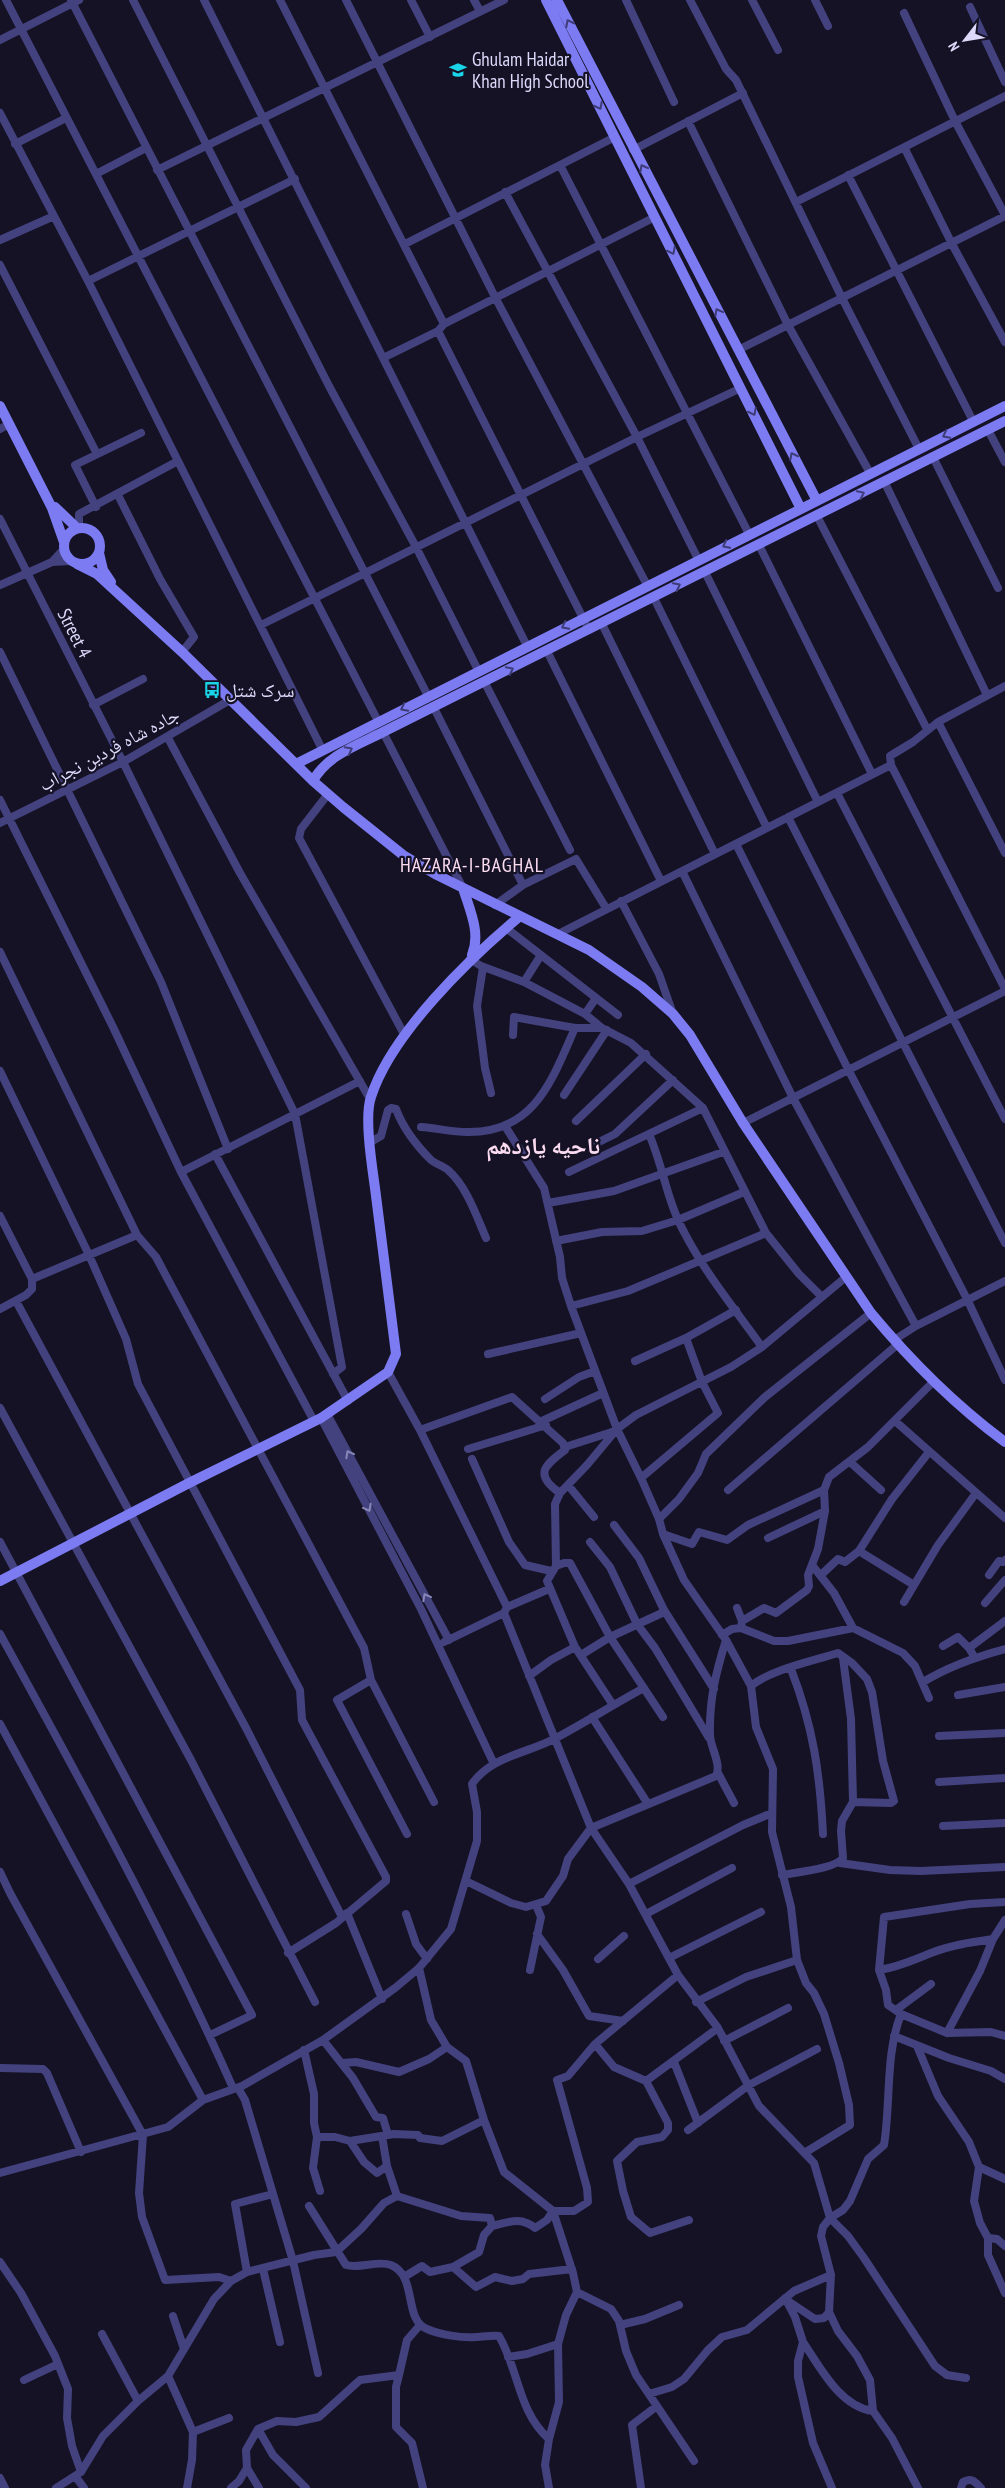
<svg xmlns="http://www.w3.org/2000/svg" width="1005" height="2488" font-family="'PT Sans Narrow','Noto Naskh Arabic',sans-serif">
  <rect width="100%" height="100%" fill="#151225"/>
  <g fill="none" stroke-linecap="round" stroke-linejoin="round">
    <path stroke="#43427f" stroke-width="8" d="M 6,0 L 378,721
      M 71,0 L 428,696
      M 133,0 L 329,386 L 416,547 L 478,670
      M 204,0 L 527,646
      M 280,0 L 444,324
      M 346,0 L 495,297 L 647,585
      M 411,0 L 430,37
      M 474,0 L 480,11
      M 626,0 L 674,102
      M 690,0 L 726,69 L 736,80 L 842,298 L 919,449
      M 752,0 L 778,50
      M 815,0 L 828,26
      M 970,7 L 1005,82
      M 904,13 L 955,121 L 1005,215
      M 0,40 L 79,0
      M 0,113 L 88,281 L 322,749
      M 688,121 L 788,325 L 870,473
      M 15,144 L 66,118
      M 905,149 L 952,244 L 1005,342
      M 633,150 L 743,93
      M 560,165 L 749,534
      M 157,170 L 504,0
      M 96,174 L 146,148
      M 848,175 L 973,421
      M 505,192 L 637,437 L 698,559
      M 796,202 L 1005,96
      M 0,240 L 54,216
      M 405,244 L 615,137
      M 0,265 L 97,454
      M 88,281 L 295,179
      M 438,331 L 589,630
      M 738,350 L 1005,216
      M 383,358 L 438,331 L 444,324 L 655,217
      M 0,429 L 9,424
      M 988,430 L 1005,462
      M 933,457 L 998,588
      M 885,483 L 987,695
      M 118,495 L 160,579 L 194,637 L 182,652
      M 96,507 L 75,465 L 141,433
      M 817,516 L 927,729
      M 0,519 L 123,762 L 295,1114 L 342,1367 L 333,1374
      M 79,528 L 79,514 L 178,461
      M 759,545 L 872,774
      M 52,562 L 64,549
      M 705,572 L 818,802
      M 0,585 L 52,562 L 71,561
      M 654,598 L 767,828
      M 602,624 L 715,854
      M 261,625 L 637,437 L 741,388
      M 547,651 L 661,881
      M 0,652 L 161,982 L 228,1149
      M 485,683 L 570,850
      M 93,705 L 143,679
      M 434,708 L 523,885
      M 938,722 L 1005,853
      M 383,732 L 463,888
      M 168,738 L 240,873 L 370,1099
      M 891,765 L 1005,989
      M 837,793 L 1005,1119
      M 328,794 L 301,829 L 299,838 L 405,1036
      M 0,800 L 113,1027 L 181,1172 L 314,1421
      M 788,817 L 1005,1243
      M 0,823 L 123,762 L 230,700
      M 736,844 L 849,1071 L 967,1299 L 1005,1380
      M 682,871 L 793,1098 L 916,1326
      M 621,901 L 659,974 L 673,1014
      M 495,905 L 523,885 L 576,859 L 606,908
      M 506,928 L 618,1015
      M 558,934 L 891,765 L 890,756 L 913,742 L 938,722 L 1005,686
      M 0,952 L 137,1235 L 156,1257 L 364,1648 L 371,1680 L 434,1802
      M 470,959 L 481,966 L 524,982 L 585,1014 L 602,1028 L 631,1043 L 703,1108 L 766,1233 L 799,1274 L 821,1296
      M 483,967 L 477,1006 L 485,1068 L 491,1093
      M 524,982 L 541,955
      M 585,1014 L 596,998
      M 513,1035 L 514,1017 L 575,1028 L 602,1028
      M 0,1071 L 89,1255 L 126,1339 L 138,1384 L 300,1690 L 302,1720 L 386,1877 L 386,1881 L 336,1923 L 288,1953
      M 564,1095 L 607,1030
      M 576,1121 L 646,1054
      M 743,1123 L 1005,991
      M 505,1126 L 544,1188 L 560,1257 L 562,1278 L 571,1306 L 617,1429 L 641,1478 L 659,1519 L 663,1534 L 684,1580 L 726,1640 L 751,1686 L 756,1727 L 773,1769 L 772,1832 L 791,1907 L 797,1960 L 806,1983 L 814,1993 L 824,2014 L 839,2063 L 849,2105 L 850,2125 L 806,2152
      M 421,1127 C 436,1128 452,1132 467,1132 C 535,1133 552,1080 575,1028
      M 649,1134 C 663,1166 667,1201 684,1232 C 705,1273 735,1309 762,1347
      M 369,1143 L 381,1136 L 388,1110 L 391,1108 L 396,1109 C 403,1128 417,1146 431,1160 C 436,1164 443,1166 448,1170 C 467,1187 476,1215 486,1238
      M 597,1143 L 615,1134 L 673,1080
      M 215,1154 L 348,1401
      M 181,1172 L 360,1081
      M 569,1172 L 703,1108
      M 548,1203 L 614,1191 L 723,1152
      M 0,1216 L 32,1279 L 32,1289 L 26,1295 L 0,1309
      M 556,1241 L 602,1232 L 642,1231 L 678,1220 L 744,1192
      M 32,1279 L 137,1235
      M 16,1301 L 246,1728 L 342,1917
      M 571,1306 L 628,1291 L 766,1233
      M 894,1340 L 916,1326 L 1005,1281
      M 488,1354 L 581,1333
      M 635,1361 L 686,1338 L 736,1310
      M 388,1372 L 420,1430 L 507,1607 L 504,1613 L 591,1828 L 629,1884 L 678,1975 L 718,2028 L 759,2106 L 814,2163 L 830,2218 L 848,2236 L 864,2258 L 935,2366 L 947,2375 L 966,2378
      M 545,1399 L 579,1377 L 595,1371
      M 0,1408 L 191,1760 L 315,2002
      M 327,1414 L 449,1640
      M 321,1418 L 421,1609 L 494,1764
      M 542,1421 L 603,1393
      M 895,1421 L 1005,1518
      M 420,1430 L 512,1397 L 563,1443 L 565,1450 C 545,1465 533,1474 560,1493
      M 565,1447 L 615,1431
      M 468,1449 L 546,1425
      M 472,1459 L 509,1542 L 525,1565 L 551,1571
      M 850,1462 L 881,1490
      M 641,1478 L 718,1413 L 702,1382 L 686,1338
      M 568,1485 L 594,1517
      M 728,1490 L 898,1344
      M 659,1519 L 679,1499 L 698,1473 L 706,1454 L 765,1397 L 871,1313
      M 663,1534 L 692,1544 L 699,1532 L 727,1540 L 748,1525 L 824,1490
      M 768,1538 L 825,1511
      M 0,1542 L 252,2015 L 210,2035
      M 590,1542 L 610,1567 L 637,1624 L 655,1648 L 709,1738
      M 859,1551 L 914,1585
      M 812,1565 L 834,1593 L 853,1628
      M 556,1566 L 564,1563 L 570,1563 L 610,1637 L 663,1717
      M 821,1575 L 838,1559 L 845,1562 L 859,1551 L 892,1499 L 929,1452
      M 989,1575 L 999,1561 L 1003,1562 L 1005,1560
      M 904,1602 L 938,1545 L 976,1493
      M 985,1603 L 1005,1580
      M 507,1607 L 549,1589
      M 737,1608 L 742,1621
      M 664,1610 L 714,1689
      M 741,1628 L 742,1621 L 764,1608 L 776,1613 L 807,1590 L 809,1586 L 808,1575 L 818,1549 L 825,1511 L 824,1490 L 829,1477 L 868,1447 L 934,1381
      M 0,1634 C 82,1783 164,1932 233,2088
      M 722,1635 L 732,1629 L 741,1628 L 774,1641 L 788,1641 L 853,1628 L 903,1653 L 915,1666 L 929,1698
      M 444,1642 L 504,1613
      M 943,1646 L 958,1637 L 969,1648 L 975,1658
      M 969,1648 L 1005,1621
      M 581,1655 L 610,1637 L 662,1613 L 664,1610 L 639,1558 L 614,1525
      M 791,1669 C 813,1726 820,1773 823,1834
      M 529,1676 L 551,1660 L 575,1647
      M 371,1680 L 337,1700 L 407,1834
      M 923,1682 C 949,1666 975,1657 1005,1649
      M 751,1686 C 770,1670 813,1661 838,1653 L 852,1663 L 867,1679 L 872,1692 L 883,1761 L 894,1801 L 891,1803 L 853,1802
      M 958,1695 L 1005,1687
      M 613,1705 L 575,1647 L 547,1581 L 556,1566 L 555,1504 L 560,1493 L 587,1465 L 617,1429 L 636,1415 L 731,1367 L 762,1347 L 846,1277
      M 592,1717 L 648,1804
      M 0,1724 L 203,2100
      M 939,1736 L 1005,1733
      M 718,1773 L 734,1803
      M 939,1782 L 1005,1778
      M 943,1826 L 1005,1823
      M 840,1863 L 890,1870 L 921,1871 L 1005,1867
      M 0,1872 L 10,1893 L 143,2135 L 139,2193 L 142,2217 L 165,2280 L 219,2277 L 231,2281
      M 782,1875 C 797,1872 835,1869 843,1858 L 841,1831 L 842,1821 L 853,1802 L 851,1719 L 843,1658
      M 466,1881 L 511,1903 L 526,1907 L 546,1901 L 563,1876 L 568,1859 L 591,1828 L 716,1776 C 722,1764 710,1747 710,1735 C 709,1700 716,1672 726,1640
      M 629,1884 L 743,1825 L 772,1813
      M 347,1913 L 382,1999
      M 406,1914 L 416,1944 L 427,1959
      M 646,1914 L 732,1868
      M 537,1934 L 563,1970 L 589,2016 L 623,2021
      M 669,1958 L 761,1912
      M 598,1959 L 624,1936
      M 530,1970 L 541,1917 L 536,1905
      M 879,1970 C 899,1967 913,1960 931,1953 C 951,1945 973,1942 993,1939
      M 696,2002 L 746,1977 L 797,1960
      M 896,2010 L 931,1984
      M 901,2014 L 888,2005 L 886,1990 L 879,1970 L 884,1917 L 970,1904 L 1005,1902
      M 947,2033 L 980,1971 L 993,1939 L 1005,1920
      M 894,2036 L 949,2058 L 991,2071 L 1005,2079
      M 323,2040 L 353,2078 L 376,2117 L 383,2118 L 388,2135
      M 724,2041 L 788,2008
      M 595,2044 L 614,2067 L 646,2081 L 718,2028
      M 917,2046 L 938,2096 L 969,2142 L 979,2167 L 974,2201 L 980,2223 L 988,2238 L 988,2255 L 1005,2293
      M 304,2050 L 314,2094 L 314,2123 L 317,2137 L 313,2168 L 320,2191
      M 674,2062 L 698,2123
      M 342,2063 L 356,2062 L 399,2072 L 429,2059 L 447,2047
      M 0,2068 L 43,2069 L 47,2073 L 81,2152
      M 646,2081 L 668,2123 L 668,2130 L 662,2137 L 637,2142 L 617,2161 L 623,2191 L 631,2217 L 650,2233 L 689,2220
      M 238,2088 L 245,2100 L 293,2261 L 318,2373
      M 688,2130 L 749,2085 L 817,2049
      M 382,2136 L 387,2166
      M 317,2137 L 335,2137 L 350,2141 L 364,2162 L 377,2173 L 387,2166 L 397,2196
      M 350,2141 L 394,2134 L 418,2135 L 420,2138 L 442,2141 L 484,2120
      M 979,2167 L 1005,2179
      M 0,2173 L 168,2127 L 203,2100 L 242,2086 L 323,2040 L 395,1988 L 419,1968 L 451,1929 L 477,1841 L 477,1812 L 472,1784 C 491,1756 529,1753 556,1738 C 586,1722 614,1704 644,1688
      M 309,2206 L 346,2265 C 360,2269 378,2260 391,2265 C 418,2276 403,2320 427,2329 C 441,2335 461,2338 476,2337 C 484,2337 491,2335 499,2336 C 519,2370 518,2412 549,2439 L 559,2402 L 558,2344 L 566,2315 L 577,2292 L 573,2273 L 553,2211 L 504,2172 L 484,2120 L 466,2061 L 447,2047 L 431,2020 L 419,1968
      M 553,2211 L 574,2211 L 588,2202 L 587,2188 L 557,2080 L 568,2076 L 595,2044 L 678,1975
      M 988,2238 L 997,2239 L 1005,2246
      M 0,2262 L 21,2293 L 55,2356 L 68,2389 L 67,2418 L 72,2446 L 81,2472
      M 453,2267 L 476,2287 L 495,2277 L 512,2281 L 523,2279 L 529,2274 L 572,2269
      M 263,2269 L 280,2342
      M 247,2272 L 235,2204 L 273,2194
      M 404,2277 L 422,2266 L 430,2272 L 453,2267 L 479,2252 L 484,2235 L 492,2226
      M 577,2292 L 611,2309 L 619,2321 L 626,2351 L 636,2375 L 694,2461
      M 785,2298 L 795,2317 L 803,2342 L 798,2361 L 798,2377 L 813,2443 L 832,2488
      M 785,2299 L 815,2319 L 824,2318 L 829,2312
      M 173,2316 L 184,2349
      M 620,2325 L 645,2319 L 679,2305
      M 102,2334 L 138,2401
      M 803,2342 C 820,2367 840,2407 873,2411
      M 508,2357 L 527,2354 L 558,2344
      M 399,2375 L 396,2387 L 396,2427 L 412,2443 L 423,2488
      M 168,2376 L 193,2432 L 192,2460 L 187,2488
      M 24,2380 L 58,2364
      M 649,2394 L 672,2387 L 684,2379 L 708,2350 L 722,2337 L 747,2330 L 794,2291 L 831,2275
      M 258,2429 L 273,2455 L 306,2488
      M 193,2432 L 229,2418
      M 549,2439 L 545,2465 L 549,2488
      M 75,2476 L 84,2488
      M 0,2478 L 5,2488
      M 56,2488 L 81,2472 L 103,2436 L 138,2401 L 168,2376 L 214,2299 L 231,2281 L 247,2272 L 314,2255 L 336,2252 L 361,2229 L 384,2203 L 397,2196 L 461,2216 L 490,2218 L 492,2226 C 509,2222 521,2216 535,2228 L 547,2220 L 553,2211
      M 231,2488 L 239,2481 L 247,2468
      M 259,2488 L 247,2468 L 246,2450 L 258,2429 L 277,2421 L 296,2422 L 319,2417 L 360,2380 L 399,2375 L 407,2340 L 420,2325
      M 641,2488 L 632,2425 L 657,2406
      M 918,2488 L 892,2438 L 873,2411 L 870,2380 L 857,2356 L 838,2331 L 829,2312 L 831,2275 L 821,2236 L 823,2227 L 830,2218 L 843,2210 L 850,2201 L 868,2159 L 884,2145 C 891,2102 885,2055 901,2014 L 947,2033 L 991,2032 L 1005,2036
      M 961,2488 L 963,2482 C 972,2477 975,2482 981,2488"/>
    <path stroke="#7c7bf1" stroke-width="10" d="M 546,0 L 800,507
      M 557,0 L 816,499
      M 0,406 L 52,508 L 64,542
      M 55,507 L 77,528
      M64 546a18 18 0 1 1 36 0a18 18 0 1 1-36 0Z
      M 99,553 L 103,570 L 111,582
      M 77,564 L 97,574 L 182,652 L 313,781 L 343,807 L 403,855 L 435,874 L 589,950 L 642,987 L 673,1014 L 690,1035 L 743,1123 L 871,1313 C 911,1361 955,1405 1005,1442
      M 296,764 L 1005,406
      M 313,781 C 327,755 358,745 383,732 L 1005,421
      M 463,888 C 470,911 481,933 472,955
      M 0,1581 L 191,1482 L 321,1418 L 388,1372 L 396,1354 C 389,1298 382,1243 375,1188 C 372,1166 364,1117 371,1097 C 391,1034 469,959 519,917"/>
  </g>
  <defs><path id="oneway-chevron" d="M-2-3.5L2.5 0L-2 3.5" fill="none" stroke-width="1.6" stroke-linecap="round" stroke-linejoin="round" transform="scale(1.25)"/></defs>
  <g stroke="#3e3c77">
    <use href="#oneway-chevron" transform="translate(569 23) rotate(-117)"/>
    <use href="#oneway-chevron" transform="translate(599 106) rotate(63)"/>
    <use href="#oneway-chevron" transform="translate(643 168) rotate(-118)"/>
    <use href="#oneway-chevron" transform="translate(672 251) rotate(63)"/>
    <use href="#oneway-chevron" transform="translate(718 312) rotate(-118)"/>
    <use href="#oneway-chevron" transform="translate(753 412) rotate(63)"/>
    <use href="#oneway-chevron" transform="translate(946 435) rotate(153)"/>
    <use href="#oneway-chevron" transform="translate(793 456) rotate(-117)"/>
    <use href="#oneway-chevron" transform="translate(861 494) rotate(-26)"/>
    <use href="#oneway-chevron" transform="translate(726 545) rotate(153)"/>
    <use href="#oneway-chevron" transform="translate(677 586) rotate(-27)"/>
    <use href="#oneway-chevron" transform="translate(565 626) rotate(153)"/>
    <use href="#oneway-chevron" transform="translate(510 670) rotate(-27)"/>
    <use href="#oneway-chevron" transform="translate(404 708) rotate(153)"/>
    <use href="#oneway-chevron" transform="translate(349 750) rotate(-28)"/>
  </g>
  <g stroke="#8886b7">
    <use href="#oneway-chevron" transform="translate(349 1454) rotate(-118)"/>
    <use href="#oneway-chevron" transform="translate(368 1508) rotate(62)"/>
    <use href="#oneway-chevron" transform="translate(426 1597) rotate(-118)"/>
  </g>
  <defs>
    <g id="school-bare" transform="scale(1.35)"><path d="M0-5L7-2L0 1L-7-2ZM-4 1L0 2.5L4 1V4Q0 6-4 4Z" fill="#1ad4e7" stroke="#151225" stroke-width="2.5" paint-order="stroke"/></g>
    <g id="bus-bare" transform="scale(1.35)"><path d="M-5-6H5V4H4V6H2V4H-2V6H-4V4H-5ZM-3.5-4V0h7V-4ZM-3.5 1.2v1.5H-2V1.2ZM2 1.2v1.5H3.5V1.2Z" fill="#1ad4e7" stroke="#151225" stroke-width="2.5" paint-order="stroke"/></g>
  </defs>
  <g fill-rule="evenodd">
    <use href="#school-bare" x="458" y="70"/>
    <use href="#bus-bare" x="212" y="690"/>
  </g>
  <g text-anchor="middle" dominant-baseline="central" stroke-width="4.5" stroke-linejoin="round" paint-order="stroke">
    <g font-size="19" fill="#ddd9fb" stroke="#151225" text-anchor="start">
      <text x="472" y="59">Ghulam Haidar<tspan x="472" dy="22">Khan High School</tspan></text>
      <text x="226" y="690">سرک شتل</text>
    </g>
    <g font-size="19" fill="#ddd9fb" stroke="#151225">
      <text transform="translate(75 633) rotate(63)">Street 4</text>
      <text transform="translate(109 749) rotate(-28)">جاده شاه فردین نجراب</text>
    </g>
    <g font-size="20" letter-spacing="1" fill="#fbdbf0" stroke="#151225">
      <text x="472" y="865">HAZARA-I-BAGHAL</text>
    </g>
    <g font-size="24" font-weight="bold" fill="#fbdbf0" stroke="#151225">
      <text x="543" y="1145">ناحیه یازدهم</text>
    </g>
  </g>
  <g transform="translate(965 40) rotate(239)" stroke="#151225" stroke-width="4" paint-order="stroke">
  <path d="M0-4L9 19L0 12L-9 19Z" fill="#ddd9fb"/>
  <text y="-8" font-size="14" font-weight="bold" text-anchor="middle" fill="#ddd9fb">N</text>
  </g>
</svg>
